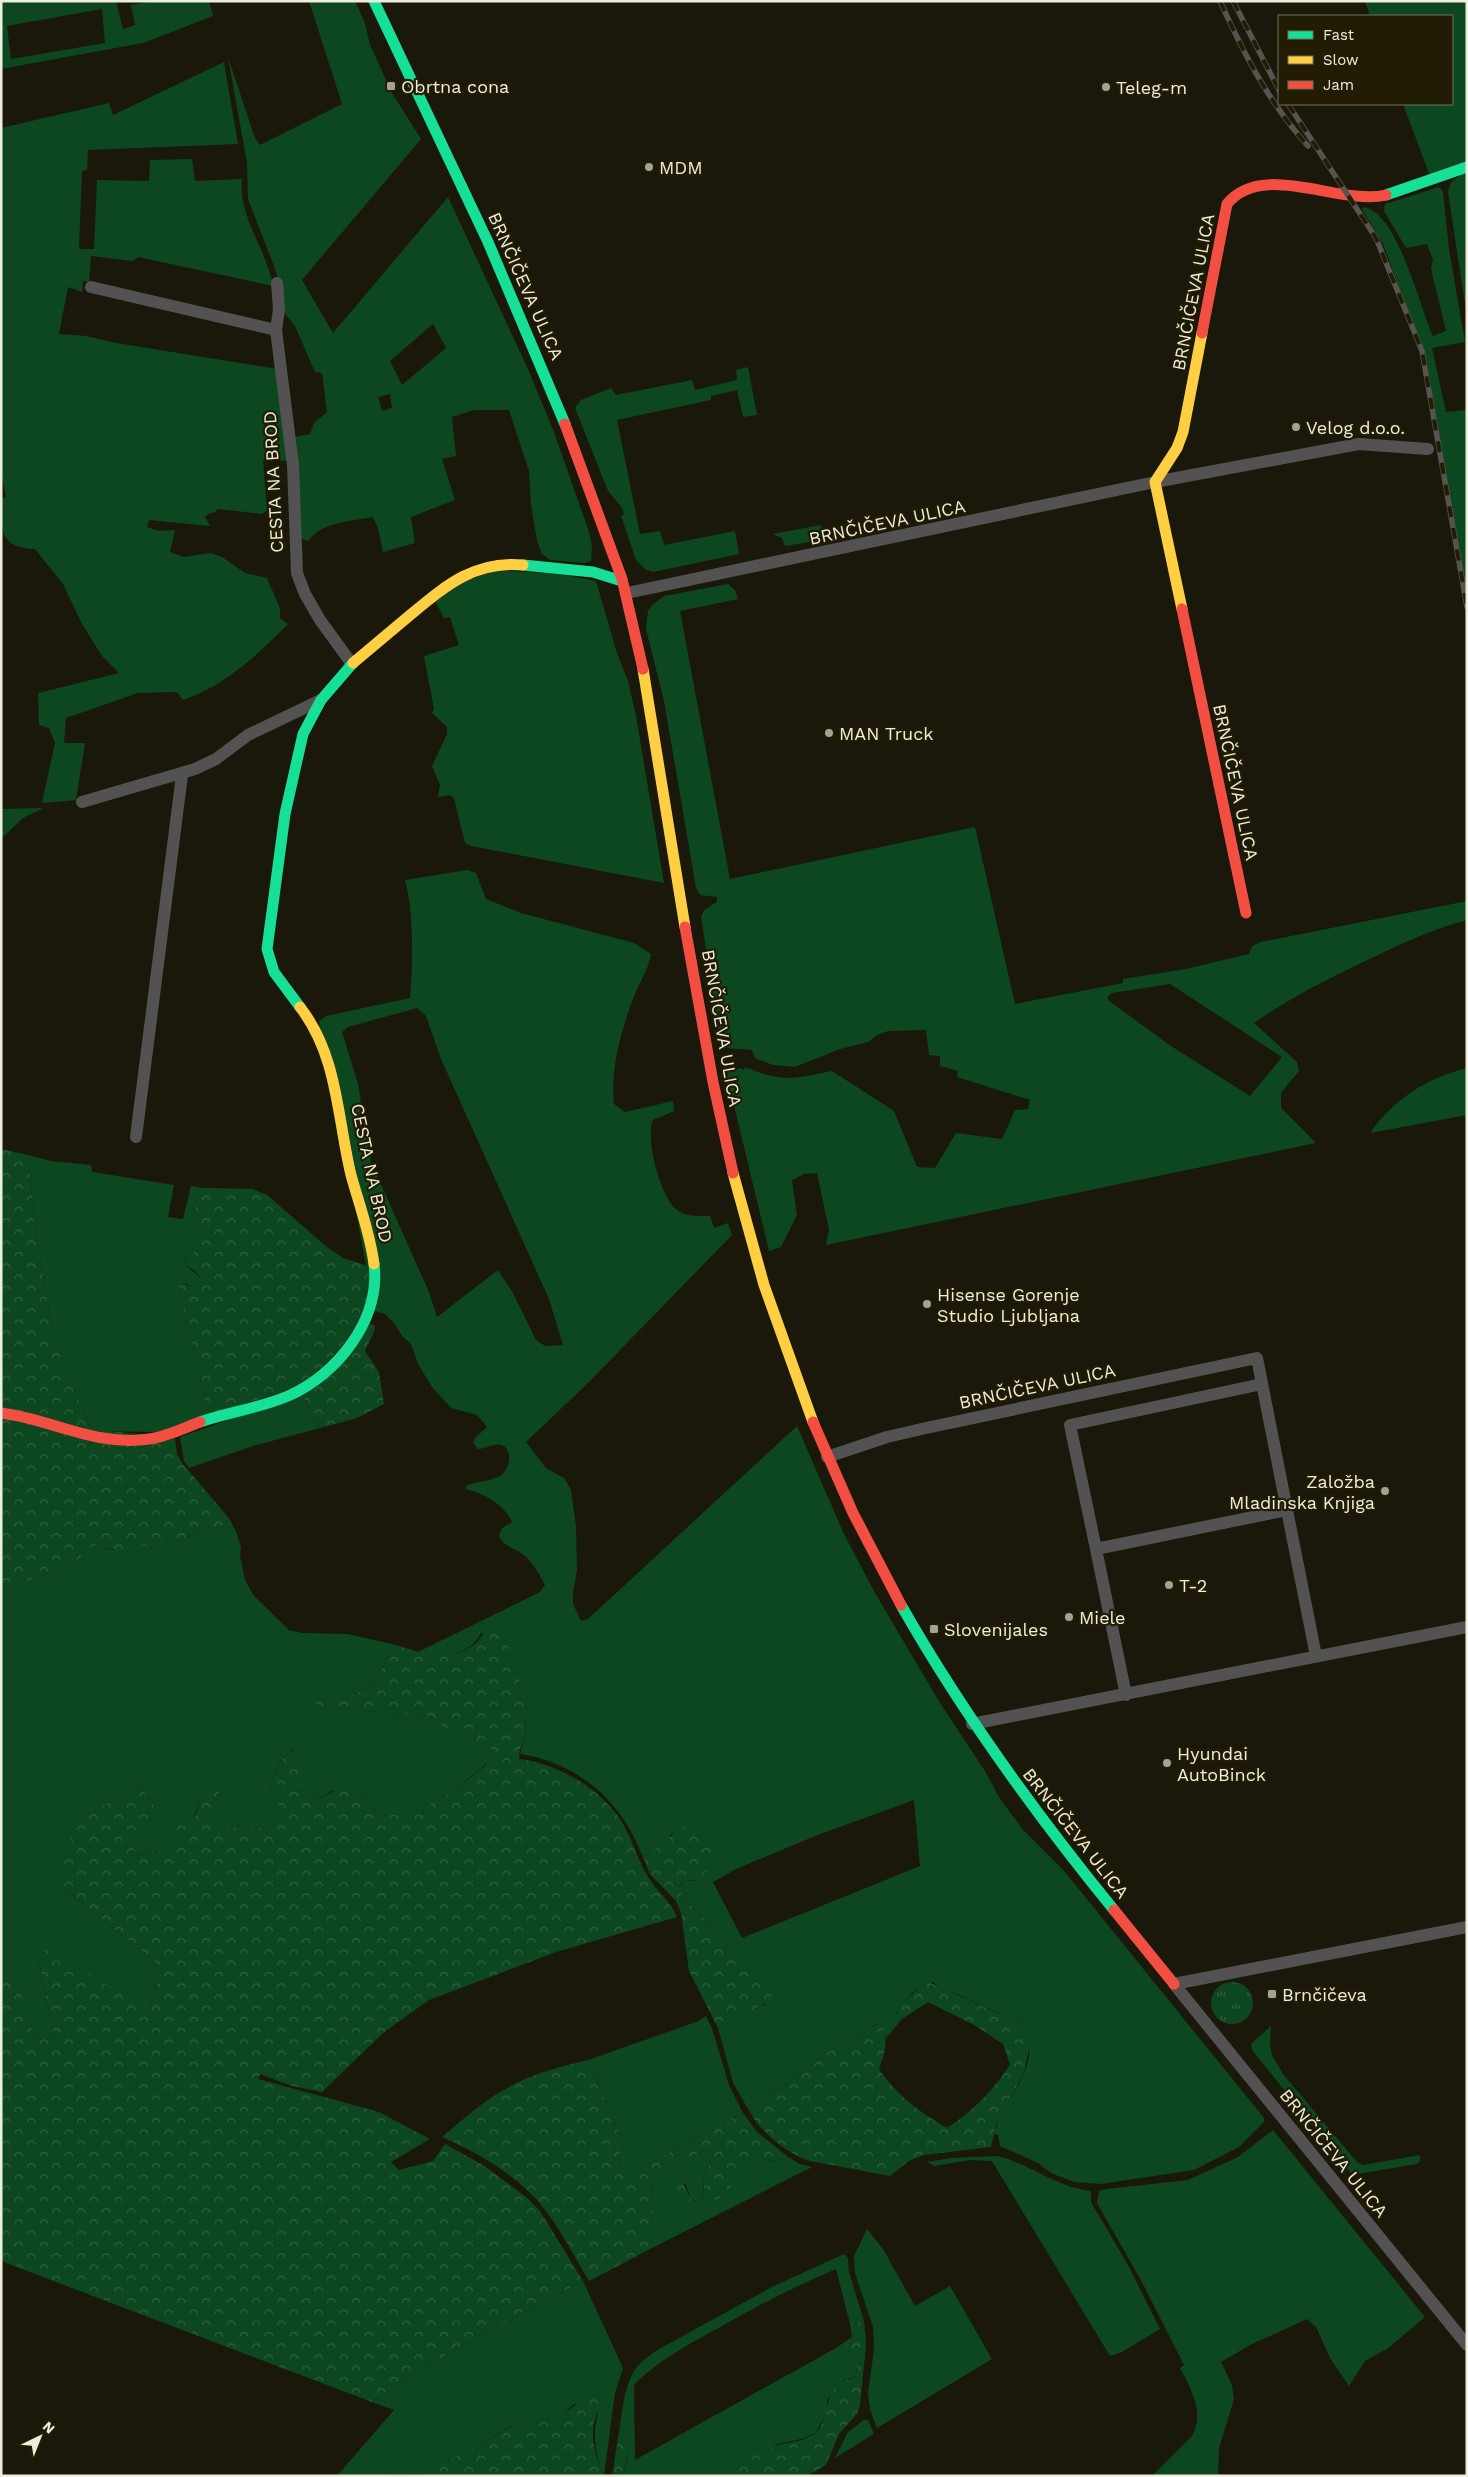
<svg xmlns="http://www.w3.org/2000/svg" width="1468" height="2477" font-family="'Work Sans',sans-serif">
  <defs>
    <pattern id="forest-crowns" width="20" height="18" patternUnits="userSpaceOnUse" patternTransform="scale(1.25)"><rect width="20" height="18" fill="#0c4720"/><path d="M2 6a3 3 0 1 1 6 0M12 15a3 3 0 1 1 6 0" fill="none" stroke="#306240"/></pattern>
    <pattern id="park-tufts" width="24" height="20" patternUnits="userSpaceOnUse" patternTransform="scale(1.25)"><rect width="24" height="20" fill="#0c4720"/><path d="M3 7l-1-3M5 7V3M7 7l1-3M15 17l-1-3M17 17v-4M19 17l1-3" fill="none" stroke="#306240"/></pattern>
  </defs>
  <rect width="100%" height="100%" fill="#1a180a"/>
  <path fill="#0c4720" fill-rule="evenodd" d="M 1,1 L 116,1 L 123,29 L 135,25 L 131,5 L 156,1 L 209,1 L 213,16 L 143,43 L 1,69 ZM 102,9 L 105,43 L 11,59 L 7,26 Z
    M 309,1 L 355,1 L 365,23 L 370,45 L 392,93 L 421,139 L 302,280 L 333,333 L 448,197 L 528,369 L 554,432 L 589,532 L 592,546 L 591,561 L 585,563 L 550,560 L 542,554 L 537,541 L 531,505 L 529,471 L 509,410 L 474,410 L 452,417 L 456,456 L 442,459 L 455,500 L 411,517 L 415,543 L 383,552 L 378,528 L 373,517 C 352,521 321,522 308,541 L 299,538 L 294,437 L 310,434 L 314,423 L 327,412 L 322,373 L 315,372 L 295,326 L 283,311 L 280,286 L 274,266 L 248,199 L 247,163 L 228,57 L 255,138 L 260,145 L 342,104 ZM 433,324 L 446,348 L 402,385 L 390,361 ZM 390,394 L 392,408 L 382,411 L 378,397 Z
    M 1365,1 L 1467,1 L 1467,163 L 1430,176 L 1403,104 L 1452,104 L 1452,16 L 1370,16 Z
    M 224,62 L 238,144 L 88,150 L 87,170 L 82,171 L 79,249 L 94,249 L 97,180 L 149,181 L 150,160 L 192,159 L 195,181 L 242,179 C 238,217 267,250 273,286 L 138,257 L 133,261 L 91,256 L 89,282 L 83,281 L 82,292 L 68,287 L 59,334 L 86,336 L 116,343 L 278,369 L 290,461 L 263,460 L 267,510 L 262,514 L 217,509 L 216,512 L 210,513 L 205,517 L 210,526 L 149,520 L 147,527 L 159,531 L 175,530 L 170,552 L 184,557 L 211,553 L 222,557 L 245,573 L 267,578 L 280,608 L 280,618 L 288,624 C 256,656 226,685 183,700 L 177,692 L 138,693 L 66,718 L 64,743 L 85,743 L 76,800 L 42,803 L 55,743 L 49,728 L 39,725 L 38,693 L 119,673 L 102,656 L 82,624 L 63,584 L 35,549 C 0,548 1,531 1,499 L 6,497 L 1,471 L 1,128 L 109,103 L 113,115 Z
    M 1467,171 L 1467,317 L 1448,192 L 1451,182 Z
    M 1439,187 L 1443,192 L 1449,249 L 1465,342 L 1432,348 L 1446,412 L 1467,410 L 1467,607 L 1427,362 L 1383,244 L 1362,209 L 1364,207 C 1398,213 1419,306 1433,336 L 1446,331 L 1431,269 L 1433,260 L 1427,244 L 1406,248 L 1384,211 L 1385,204 Z
    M 748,367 L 757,415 L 743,417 L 737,390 L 711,396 L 711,400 L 617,420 L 640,534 L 660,531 L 664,545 L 735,531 L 739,554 L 653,572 L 645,569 L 636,560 L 621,516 L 624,515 L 622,508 L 608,491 L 575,408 L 581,400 L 611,388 L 616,395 L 692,380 L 695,390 L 737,380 L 736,370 Z
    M 821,525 L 821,531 L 815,541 L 785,546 L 782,538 L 772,534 Z
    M 495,570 L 559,574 L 596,581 L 617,653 L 628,681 L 636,716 L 664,883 L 471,846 L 465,843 L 454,798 L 449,795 L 438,797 L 440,785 L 432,766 L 447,734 L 447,727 L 432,713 L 434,709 L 424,656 L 459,645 L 450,617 L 444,618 L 435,601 L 452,586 Z
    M 728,584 L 735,590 L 738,599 L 680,611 L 730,879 L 975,827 L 1015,1004 L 1123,983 L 1123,979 L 1186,969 L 1249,954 L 1252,946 L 1261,942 L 1467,901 L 1467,920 C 1436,928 1407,941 1378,955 C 1335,975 1293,996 1254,1023 L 1297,1062 L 1299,1071 L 1281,1093 L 1281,1108 L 1316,1143 L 826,1245 L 829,1230 L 817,1173 L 804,1174 L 792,1180 L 797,1215 L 781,1247 L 769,1251 L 727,1076 L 730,1065 L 733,1070 L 740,1068 L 743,1070 L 745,1067 C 784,1083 792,1079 832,1071 L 894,1111 L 917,1167 L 935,1168 L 956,1133 L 1002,1139 L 1015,1110 L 1028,1109 L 1030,1100 L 957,1077 L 958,1071 L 940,1066 L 940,1056 L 929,1055 L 926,1030 L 888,1031 L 877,1035 L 868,1042 L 840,1049 L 795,1067 L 773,1065 L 755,1058 L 752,1050 L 726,1048 L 720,1038 L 701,917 L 704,910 L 717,902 L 717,897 L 700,895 L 696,888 L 664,701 L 646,629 L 648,611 L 652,605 L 664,596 ZM 1170,984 L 1282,1057 L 1250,1096 L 1171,1046 L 1108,1000 L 1108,996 L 1112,993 Z
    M 43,808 L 23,818 L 1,839 L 1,809 Z
    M 467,870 L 476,873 L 486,899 L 521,913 L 634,943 L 651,954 C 649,968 640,981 635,994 C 622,1027 610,1069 614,1104 L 625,1112 L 673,1101 L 674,1111 L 653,1120 C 645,1138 660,1197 677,1210 C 686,1217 698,1216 710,1216 L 714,1228 L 728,1223 L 732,1235 L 589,1382 L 526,1442 L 546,1468 L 564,1478 L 571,1490 L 576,1526 L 577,1570 L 573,1592 L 573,1604 L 581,1621 L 588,1619 L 797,1426 L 844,1534 L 875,1593 L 940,1703 L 985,1771 L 1000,1799 L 1024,1831 L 1065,1872 L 1264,2118 L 1264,2122 L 1239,2147 L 1194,2170 L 1101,2184 L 1074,2182 L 1051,2173 L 1038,2163 L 1000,2146 L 998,2135 L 994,2134 C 1000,2106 1025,2085 1029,2055 C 1030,2046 1025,2033 1023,2024 L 957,1994 L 941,1989 L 933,1982 L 915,1990 L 895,2011 L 902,2019 L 886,2038 L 883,2026 L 876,2024 L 852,2042 L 829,2051 L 796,2077 L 748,2109 L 733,2083 L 718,2028 L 756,2006 L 765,2005 L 763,1981 L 741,1963 L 697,1910 L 683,1899 L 679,1887 L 685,1881 L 697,1881 L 672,1833 L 667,1840 L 647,1856 L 642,1855 C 621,1801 579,1763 520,1754 L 525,1737 L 527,1693 L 510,1664 L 510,1651 L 504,1638 L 481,1633 C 471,1655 441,1660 418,1652 L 540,1592 L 545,1585 C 539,1574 534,1564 524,1555 C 515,1548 504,1547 499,1536 L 502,1528 L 512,1522 C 504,1504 484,1493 465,1489 L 467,1485 C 477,1482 489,1481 498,1477 C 509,1473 515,1449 501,1445 C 494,1443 486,1449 478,1449 L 473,1443 L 475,1438 L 487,1427 L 477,1415 L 451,1408 L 432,1387 L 418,1364 L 411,1344 L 403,1337 L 394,1323 L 385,1314 L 375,1311 L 319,1021 L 326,1016 L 410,998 C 413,963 414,913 405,880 ZM 417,1008 L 426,1016 L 441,1059 L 549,1299 L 563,1345 L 545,1346 L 536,1340 L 513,1293 L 498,1270 L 437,1317 L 429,1292 L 371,1162 L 358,1084 L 342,1032 L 348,1027 ZM 914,1800 L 920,1866 L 742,1938 L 713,1882 L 736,1869 L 815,1836 Z
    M 1467,1068 L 1467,1115 L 1370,1133 C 1394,1099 1427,1078 1467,1068 Z
    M 28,1155 L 51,1161 L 91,1165 L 92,1172 L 174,1185 L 168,1217 L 183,1219 L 191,1186 L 203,1188 L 194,1204 C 198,1231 211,1241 184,1261 L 185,1265 L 200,1277 L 190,1287 L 186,1283 L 178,1285 L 206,1405 L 213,1413 L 159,1432 L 93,1431 L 66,1373 L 53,1336 L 35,1225 Z
    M 302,1394 L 320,1428 L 253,1446 L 189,1468 L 184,1461 L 180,1437 Z
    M 229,1518 L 237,1534 L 241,1548 L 240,1556 L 245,1580 L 254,1596 L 289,1630 L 302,1633 L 348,1634 L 396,1645 L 372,1685 L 365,1690 L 337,1700 L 318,1700 L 317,1707 L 428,1716 L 452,1733 L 473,1739 L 490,1747 L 494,1754 L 492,1759 L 452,1792 L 436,1798 L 420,1815 L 386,1815 L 382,1817 L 377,1815 L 358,1789 L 332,1791 L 317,1799 C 291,1777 303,1774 295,1748 C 279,1758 275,1770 270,1788 L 282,1809 L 274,1825 L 252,1829 L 238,1825 L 234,1828 L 225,1830 L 214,1818 L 220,1800 L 219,1792 L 201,1798 C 196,1816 186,1830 178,1847 L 130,1856 L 155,1806 L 141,1787 L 89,1812 L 61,1885 L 162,1968 L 149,2011 L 38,1957 L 54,2038 L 35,2040 L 19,1987 L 1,1978 L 1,1593 L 80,1559 L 85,1550 L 96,1544 L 112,1550 L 140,1544 L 151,1549 L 222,1526 Z
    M 706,2016 L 712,2028 L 729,2085 L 743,2113 L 634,2172 L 621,2169 L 618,2157 L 623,2147 L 621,2137 L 588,2060 L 699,2021 Z
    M 1271,2026 L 1270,2044 L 1272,2055 L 1283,2074 L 1357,2162 L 1363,2165 L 1420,2155 L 1420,2161 L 1417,2164 L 1358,2174 L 1350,2172 L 1252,2050 L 1251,2044 Z
    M 1273,2130 L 1425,2317 L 1387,2349 L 1365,2361 L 1349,2386 L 1330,2358 L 1316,2327 L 1307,2319 L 1250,2345 L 1221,2362 L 1232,2385 L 1234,2399 L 1219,2448 L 1218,2476 L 1152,2476 L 1192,2436 C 1205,2414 1191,2388 1180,2368 L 1184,2365 L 1141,2280 L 1097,2203 L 1099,2191 L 1106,2189 L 1188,2180 L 1238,2157 Z
    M 708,2149 L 713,2151 C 717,2163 707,2164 705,2173 C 703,2181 704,2189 702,2198 L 696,2202 L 691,2199 L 685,2183 L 675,2200 L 693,2214 C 716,2207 737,2177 755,2161 L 779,2160 L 788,2157 L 800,2164 L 812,2167 L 654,2247 C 646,2231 652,2223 654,2206 C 655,2197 649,2191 652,2183 C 657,2170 695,2156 708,2149 Z
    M 997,2156 C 1031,2164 1056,2187 1091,2191 L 1091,2202 L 1128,2265 L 1160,2329 L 1122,2352 L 1110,2356 L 992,2161 L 970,2160 L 934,2166 L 927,2162 L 952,2158 Z
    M 867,2229 L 883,2249 L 915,2306 L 950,2286 L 992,2359 L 877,2428 L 870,2409 L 868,2393 L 874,2350 L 873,2327 L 855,2273 L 854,2256 Z
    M 844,2254 L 848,2258 L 849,2272 L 864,2321 L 850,2324 L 836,2269 C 799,2285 764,2302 729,2322 C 697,2340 660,2358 634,2385 L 635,2460 L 836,2348 L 852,2337 L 848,2354 L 857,2367 L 856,2376 L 843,2381 L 827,2400 L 827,2412 L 816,2432 L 805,2438 L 779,2444 L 712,2476 L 621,2476 C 629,2458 631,2447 622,2430 L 619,2432 C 622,2412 624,2388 634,2371 C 639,2363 649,2356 657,2350 L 774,2286 Z
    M 583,2281 L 623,2368 L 615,2393 L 604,2476 C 595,2455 592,2435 598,2413 L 574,2404 L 560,2417 L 515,2430 L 512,2426 L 425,2474 L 337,2476 L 394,2410 L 372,2402 L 415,2373 L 487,2331 Z
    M 864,2420 L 868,2420 L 874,2434 L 835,2458 L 848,2432 Z"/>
  <path fill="url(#forest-crowns)" d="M 1,1149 L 28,1155 L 35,1225 L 53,1336 L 66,1373 L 93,1431 L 1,1407 Z
    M 203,1188 L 253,1189 L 267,1195 L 327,1247 L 343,1258 L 368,1266 C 379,1311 329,1373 289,1389 C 265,1399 238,1405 213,1413 L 206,1405 L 178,1285 L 181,1282 L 190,1287 L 200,1277 L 195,1271 L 185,1265 L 184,1261 C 210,1242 198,1230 194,1204 Z
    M 368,1322 L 375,1326 C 375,1334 368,1342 365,1351 L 379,1372 L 384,1404 L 357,1418 L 320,1428 L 302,1394 Z
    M 1,1418 L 26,1422 L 175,1438 L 177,1454 L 182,1463 L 229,1518 L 222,1526 L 151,1549 C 139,1543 132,1543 122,1552 L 96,1545 L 85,1550 L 80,1559 L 1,1593 Z
    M 490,1627 L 497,1629 L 504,1638 L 511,1651 L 510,1664 L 527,1693 L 525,1737 L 520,1750 L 519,1759 C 555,1763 596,1786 617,1815 C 631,1833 636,1858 648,1877 C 657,1892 670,1900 677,1917 L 556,1952 L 429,2000 L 383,2033 L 322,2092 L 292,2086 L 260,2074 L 258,2079 L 379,2112 L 430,2139 L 391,2162 L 399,2170 L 433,2161 L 445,2144 L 483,2165 L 526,2197 L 540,2211 L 583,2281 L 487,2331 L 415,2373 L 372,2402 L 1,2261 L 1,1978 L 19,1987 L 35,2040 L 54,2038 L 38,1957 L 47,1948 L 149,2011 L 162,1968 L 61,1885 L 60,1852 L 89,1812 L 141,1787 L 155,1806 L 131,1856 L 178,1847 L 172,1820 L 184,1813 L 191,1819 L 196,1815 L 204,1787 L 211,1786 L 219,1792 L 220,1800 L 214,1818 L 225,1829 L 234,1828 L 238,1825 L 252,1829 L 274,1825 L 281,1809 L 270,1788 C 275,1770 279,1758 296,1748 C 301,1773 294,1780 317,1799 L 347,1785 L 358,1789 L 377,1815 L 381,1817 L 386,1815 L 420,1815 L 436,1798 L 452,1792 L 486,1765 L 494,1754 L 490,1747 L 473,1739 L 452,1733 L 428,1716 L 317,1707 L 315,1703 L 318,1700 L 336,1700 L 365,1690 L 372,1685 L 396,1645 C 421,1653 452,1663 475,1644 C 481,1639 482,1632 490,1627 Z
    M 682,1827 C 718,1833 718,1850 703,1880 L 685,1881 L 679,1886 L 683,1899 L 697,1910 L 741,1963 L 763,1981 L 772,1994 L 771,2000 L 718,2028 L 689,1971 L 681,1913 L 676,1901 L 650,1874 L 642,1855 L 647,1856 Z
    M 926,1981 L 1023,2024 L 1031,2038 L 1024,2073 L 996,2124 L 991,2147 L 923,2155 L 909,2161 L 890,2176 L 810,2161 C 785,2152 761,2133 748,2109 L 796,2077 L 829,2051 L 852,2042 L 876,2024 L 883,2026 C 888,2045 885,2051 879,2069 C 897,2096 920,2112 947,2128 C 972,2112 993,2090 1010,2065 L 1003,2044 L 976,2026 L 928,2002 L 902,2019 L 895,2010 Z
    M 588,2060 L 621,2137 L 623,2147 L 618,2157 L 621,2169 L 634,2172 L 743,2113 L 757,2132 L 788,2157 L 779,2160 L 755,2161 C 738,2178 716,2207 693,2214 L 675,2200 L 671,2185 L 676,2178 L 680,2177 L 691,2199 L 696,2202 L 702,2198 C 705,2189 703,2181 705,2173 C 707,2164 717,2163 713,2151 L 708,2149 C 695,2156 657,2170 652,2183 C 649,2191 655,2197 654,2206 C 652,2223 646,2231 654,2247 L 589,2281 C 576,2259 564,2236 549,2215 C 525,2180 481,2154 442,2137 C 462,2121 481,2102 504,2090 C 530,2074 559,2067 588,2060 Z
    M 864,2321 L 866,2345 L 860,2405 L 857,2414 L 839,2434 L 826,2465 L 807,2476 L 712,2476 C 733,2465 757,2452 779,2445 C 791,2441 806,2442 816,2432 C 829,2419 823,2399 839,2384 C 843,2380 850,2380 856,2376 L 857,2367 L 848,2354 L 852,2337 L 850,2324 Z
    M 589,2395 L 596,2398 C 602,2408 594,2418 593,2429 C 592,2445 598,2462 604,2476 L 420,2476 L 513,2426 L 515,2430 L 559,2417 Z
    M 622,2430 L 626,2431 C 631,2447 627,2461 621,2476 L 612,2476 L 619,2432 Z"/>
  <path fill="url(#park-tufts)" d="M1211 2003a21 21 0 1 1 42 0a21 21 0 1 1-42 0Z"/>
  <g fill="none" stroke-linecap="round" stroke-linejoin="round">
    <path stroke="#535152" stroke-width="12" d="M 277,283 L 279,310 L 276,330 L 293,465 L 297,573 L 305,594 L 320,620 L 352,664
      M 91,287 L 276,330
      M 627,593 L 1155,482 L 1359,444 L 1428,449
      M 82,802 L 195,769 L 216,759 L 248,735 L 321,700
      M 136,1137 L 182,775
      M 827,1457 L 887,1437 L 926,1428 L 1257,1358 L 1287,1510
      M 1096,1549 L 1070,1425 L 1262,1384
      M 1126,1695 L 1096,1549 L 1287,1510 L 1316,1656
      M 972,1724 L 1467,1627
      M 1467,1927 L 1174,1984 L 1467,2345"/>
    <path stroke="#16e098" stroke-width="11" d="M 374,1 L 488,242 L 565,424
      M 1386,195 L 1467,167
      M 523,565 L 593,572 L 622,581
      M 300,1007 L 274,972 L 267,949 L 285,814 L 303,734 L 321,700 L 353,663
      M 200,1422 C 229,1412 260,1408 288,1396 C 337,1375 381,1319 374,1264
      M 901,1605 C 963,1714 1035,1813 1114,1910"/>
    <path stroke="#ffcf43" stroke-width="11" d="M 1182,609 L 1155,482 L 1177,448 L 1183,432 L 1202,333
      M 353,663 C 371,648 390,632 409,616 C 444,587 474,560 523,565
      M 643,669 L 685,927
      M 300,1007 C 338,1056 337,1117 351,1175 C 359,1204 370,1233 374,1264
      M 733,1173 L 764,1285 L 813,1422"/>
    <path stroke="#f24e42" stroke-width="11" d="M 1202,333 L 1227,204 C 1262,160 1340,206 1386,195
      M 565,424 L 622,579 L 643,669
      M 1182,609 L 1246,913
      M 685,927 L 713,1082 L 733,1173
      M 1,1413 C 51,1419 96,1447 149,1439 C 166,1437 184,1428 200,1422
      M 813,1422 L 853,1513 L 901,1605
      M 1114,1910 L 1174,1984"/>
    <g stroke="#56544e" stroke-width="5.5">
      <path id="rail" d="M 1220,1 C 1244,54 1269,103 1308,146
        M 1233,1 L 1279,90
        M 1288,104 L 1376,238 L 1422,351 L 1467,607"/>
    </g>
    <use href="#rail" stroke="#211c03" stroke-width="4" stroke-dasharray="11" stroke-linecap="butt"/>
  </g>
  <g fill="#a5a294" stroke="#211c03" stroke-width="2">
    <rect x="386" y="81" width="10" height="10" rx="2.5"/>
    <circle cx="1106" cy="87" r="5"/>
    <circle cx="649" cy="167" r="5"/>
    <circle cx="1296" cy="427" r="5"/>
    <circle cx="829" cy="733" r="5"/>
    <circle cx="927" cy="1304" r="5"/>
    <circle cx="1385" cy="1491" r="5"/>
    <circle cx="1169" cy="1585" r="5"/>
    <circle cx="1069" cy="1617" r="5"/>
    <rect x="929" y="1624" width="10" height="10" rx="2.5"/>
    <circle cx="1167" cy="1763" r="5"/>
    <rect x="1267" y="1989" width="10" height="10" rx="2.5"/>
  </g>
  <g text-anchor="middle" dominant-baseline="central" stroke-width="4.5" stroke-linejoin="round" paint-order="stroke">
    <g font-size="18" fill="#f0edde" stroke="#211c03" text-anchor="start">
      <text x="401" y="86">Obrtna cona</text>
      <text x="1116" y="87">Teleg-m</text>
      <text x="659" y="167">MDM</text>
      <text x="1306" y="427">Velog d.o.o.</text>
      <text x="839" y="733">MAN Truck</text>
      <text x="937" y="1294">Hisense Gorenje<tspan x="937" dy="21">Studio Ljubljana</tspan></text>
      <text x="1375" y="1481" text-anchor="end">Založba<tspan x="1375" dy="21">Mladinska Knjiga</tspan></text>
      <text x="1179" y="1585">T-2</text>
      <text x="1079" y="1617">Miele</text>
      <text x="944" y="1629">Slovenijales</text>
      <text x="1177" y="1753">Hyundai<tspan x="1177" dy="21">AutoBinck</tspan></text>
      <text x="1282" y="1994">Brnčičeva</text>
    </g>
    <g font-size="18" fill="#f0edde" stroke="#211c03">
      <text transform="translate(526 286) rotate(66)">BRNČIČEVA ULICA</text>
      <text transform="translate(1193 292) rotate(-79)">BRNČIČEVA ULICA</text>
      <text transform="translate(273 482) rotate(-93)">CESTA NA BROD</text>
      <text transform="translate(887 522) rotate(-12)">BRNČIČEVA ULICA</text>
      <text transform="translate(1236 782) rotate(78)">BRNČIČEVA ULICA</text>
      <text transform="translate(722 1028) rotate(80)">BRNČIČEVA ULICA</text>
      <text transform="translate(372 1173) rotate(78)">CESTA NA BROD</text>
      <text transform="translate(1037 1386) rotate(-12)">BRNČIČEVA ULICA</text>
      <text transform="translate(1076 1833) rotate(52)">BRNČIČEVA ULICA</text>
      <text transform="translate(1334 2153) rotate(51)">BRNČIČEVA ULICA</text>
    </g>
  </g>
  <rect width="1468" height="2477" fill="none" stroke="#f0edde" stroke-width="5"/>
  <rect x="1278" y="15" width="175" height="90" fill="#211c03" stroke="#74705b"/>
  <rect x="1288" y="31" width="25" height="8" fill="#16e098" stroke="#74705b"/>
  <text x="1323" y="40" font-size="15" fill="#f0edde">Fast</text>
  <rect x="1288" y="56" width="25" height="8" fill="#ffcf43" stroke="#74705b"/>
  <text x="1323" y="65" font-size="15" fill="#f0edde">Slow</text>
  <rect x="1288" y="81" width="25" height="8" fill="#f24e42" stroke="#74705b"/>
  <text x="1323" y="90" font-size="15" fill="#f0edde">Jam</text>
  <g transform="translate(40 2437) rotate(43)" stroke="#211c03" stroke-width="4" paint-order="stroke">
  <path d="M0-4L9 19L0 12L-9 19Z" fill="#f0edde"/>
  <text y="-8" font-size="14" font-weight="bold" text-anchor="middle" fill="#f0edde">N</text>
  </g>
</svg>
